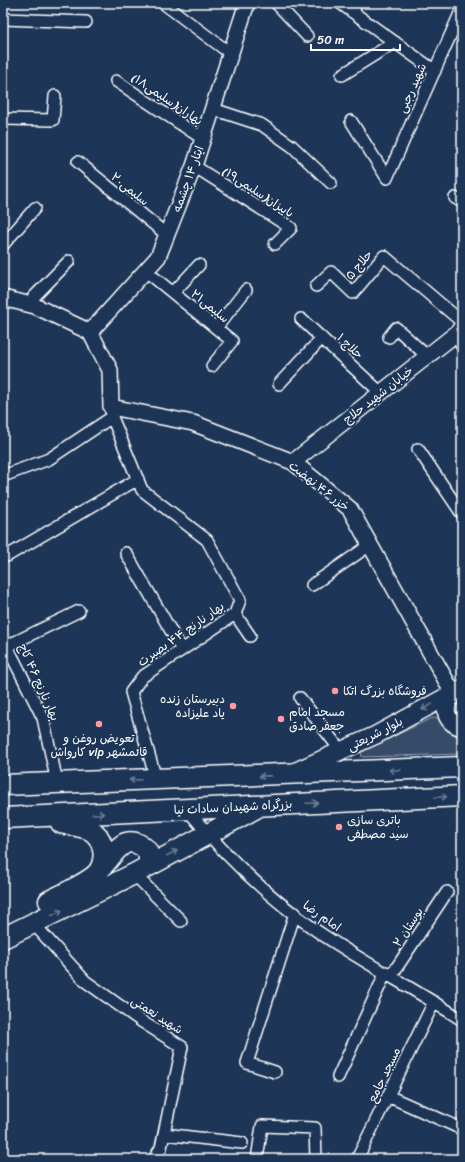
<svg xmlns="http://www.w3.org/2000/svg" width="465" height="1162" font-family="Sriracha,'Playpen Sans Arabic',sans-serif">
  <rect width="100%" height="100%" fill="#1d3557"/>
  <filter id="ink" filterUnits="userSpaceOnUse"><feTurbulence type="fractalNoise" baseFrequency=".025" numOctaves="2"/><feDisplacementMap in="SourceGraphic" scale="8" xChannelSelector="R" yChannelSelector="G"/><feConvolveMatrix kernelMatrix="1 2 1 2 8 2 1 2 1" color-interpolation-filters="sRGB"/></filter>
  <g filter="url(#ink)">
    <path fill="#364b69" stroke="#9aa5b4" d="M 432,718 L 441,718 L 447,731 L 462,739 L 462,754 L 362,757 L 361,752 Z"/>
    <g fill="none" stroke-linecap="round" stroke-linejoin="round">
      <g stroke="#fff" stroke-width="14">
        <path id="street" d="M 163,3 L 231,54
          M 276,3 L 307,36
          M 340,3 L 435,71
          M 352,12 L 357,3
          M 3,19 L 86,22
          M 342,75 L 395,42
          M 116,81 L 203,139
          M 213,109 L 262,125 L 292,146 L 331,183
          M 3,119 L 53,120 L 55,96
          M 351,121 L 387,178
          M 78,162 L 167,235
          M 194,166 L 291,228 L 275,244
          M 387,178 L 462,9
          M 455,198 L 462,202
          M 3,245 L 35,208
          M 146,271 L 232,341 L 212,366
          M 316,286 L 331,272 L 353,293 L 384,256 L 462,322
          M 173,293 L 199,265
          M 27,304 L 69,261
          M 301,319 L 381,393
          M 216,328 L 246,290
          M 455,334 L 462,346
          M 389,337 L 396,328 L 427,356
          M 279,384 L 322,338
          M 111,407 L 112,417 L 142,490 L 207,540 L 240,600 L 235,614 L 142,677 L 131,692 L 156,779
          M 418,449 L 462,514
          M 3,476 L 49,459 L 112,417
          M 126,553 L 182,650
          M 7,556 L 138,479
          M 312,585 L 370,545
          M 235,614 L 250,636
          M 300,698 L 341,751
          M 57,782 L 43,718 L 7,646 L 79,611
          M 187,809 C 224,855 268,897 317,931 C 364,963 415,989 462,1020
          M 134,874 L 181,921
          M 34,924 L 85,981 L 141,1021 L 182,1047 L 161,1148 L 154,1159
          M 391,976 L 447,892
          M 275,1072 L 247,1063 L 295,913
          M 338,1077 L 386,972
          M 388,1096 L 462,1129
          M 164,1134 L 242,1143
          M 257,1159 L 262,1126 L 315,1128 L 316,1159
          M 357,1159 L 434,1002"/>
      </g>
      <g stroke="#fff" stroke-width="18">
        <path id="secondary" d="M 3,298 L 35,306 L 90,332 L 110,370 L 111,407 L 193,423 L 293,462 L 350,509 L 453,693
          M 90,332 L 158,257 L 194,166 L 247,3
          M 293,462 L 458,332 L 462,326"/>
      </g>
      <g stroke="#fff" stroke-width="20">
        <path id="primary" d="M 453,693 C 443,707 443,721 462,727
          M 294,772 L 376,735 L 453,693 L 462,689"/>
      </g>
      <g stroke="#fff" stroke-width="23">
        <path id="highway" d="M 3,785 L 462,767
          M 3,818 L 462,796
          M 100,869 C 107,862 113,852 121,846 C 130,838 146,844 149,856 C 149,858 149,862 148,865
          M 49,901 C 60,896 93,880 99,871 C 108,857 103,835 88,829 C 79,826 69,825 61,823
          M 3,938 L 134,874 L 258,807"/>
      </g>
      <use href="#street" stroke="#1d3557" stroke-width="11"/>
      <use href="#secondary" stroke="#1d3557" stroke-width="15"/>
      <use href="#primary" stroke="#1d3557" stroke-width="17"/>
      <use href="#highway" stroke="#1d3557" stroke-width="20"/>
    </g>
    <defs><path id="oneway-shaft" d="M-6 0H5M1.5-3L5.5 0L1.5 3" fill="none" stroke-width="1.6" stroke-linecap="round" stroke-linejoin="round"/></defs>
    <g stroke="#6c7c92">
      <use href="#oneway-shaft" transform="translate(427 707) rotate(151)"/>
      <use href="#oneway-shaft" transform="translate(395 770) rotate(177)"/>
      <use href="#oneway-shaft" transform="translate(265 776) rotate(178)"/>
      <use href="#oneway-shaft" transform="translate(135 780) rotate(178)"/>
      <use href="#oneway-shaft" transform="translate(441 797) rotate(-3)"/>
      <use href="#oneway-shaft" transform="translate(312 803) rotate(-3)"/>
      <use href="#oneway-shaft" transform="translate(98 814) rotate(-3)"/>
      <use href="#oneway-shaft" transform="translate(172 853) rotate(-27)"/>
      <use href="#oneway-shaft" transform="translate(57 913) rotate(-26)"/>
    </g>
  </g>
  <g fill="#ff9aa2" stroke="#1d3557" stroke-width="1.5">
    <circle cx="335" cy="691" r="4"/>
    <circle cx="233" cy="706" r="4"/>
    <circle cx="281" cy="719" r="4"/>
    <circle cx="99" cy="724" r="4"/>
    <circle cx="339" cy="827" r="4"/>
  </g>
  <g text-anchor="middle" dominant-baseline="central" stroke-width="3.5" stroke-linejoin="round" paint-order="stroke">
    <g font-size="12" fill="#fff" stroke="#1d3557">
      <text transform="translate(412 88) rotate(-66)">شهید رجبی</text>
      <text transform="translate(167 99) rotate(34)">بهاران(سلیمی۱۸)</text>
      <text transform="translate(188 179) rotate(-70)">ایثار ۱۴ چشمه</text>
      <text transform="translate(130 189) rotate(39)">سلیمی۲۰</text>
      <text transform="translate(258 192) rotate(33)">پاییزان(سلیمی۱۹)</text>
      <text transform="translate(359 265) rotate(-50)">حلاج ۵</text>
      <text transform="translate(210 306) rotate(39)">سلیمی۲۱</text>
      <text transform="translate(350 346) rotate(43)">حلاج ۱</text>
      <text transform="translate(378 395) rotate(-38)">خیابان شهید حلاج</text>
      <text transform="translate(319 486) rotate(38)">خزر ۴۶ نهضت</text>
      <text transform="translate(181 634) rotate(-35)">بهار نارنج ۴۴ بصیرت</text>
      <text transform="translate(39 682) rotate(66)">بهار نارنج ۴۶ کاج</text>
      <text transform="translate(375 734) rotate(-27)">بلوار شریعتی</text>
      <text transform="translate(233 807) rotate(-3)">بزرگراه شهیدان سادات نیا</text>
      <text transform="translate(322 916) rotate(35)">امام رضا</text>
      <text transform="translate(408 927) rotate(-57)">بوستان ۲</text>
      <text transform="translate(157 1015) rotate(33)">شهید نعمتی</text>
      <text transform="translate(384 1075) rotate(-64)">مسجد جامع</text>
    </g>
    <g font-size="12" fill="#fff" stroke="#1d3557" text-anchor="start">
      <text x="343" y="691">فروشگاه بزرگ اتکا</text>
      <text x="225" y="699" text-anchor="end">دبیرستان زنده<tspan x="225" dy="14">یاد علیزاده</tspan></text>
      <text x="289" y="712">مسجد امام<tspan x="289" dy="14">جعفر صادق</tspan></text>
      <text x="99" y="738" text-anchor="middle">تعویض روغن و<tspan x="99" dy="14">کارواش vip قائمشهر</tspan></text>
      <text x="347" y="820">باتری سازی<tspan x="347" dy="14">سید مصطفی</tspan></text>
    </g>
  </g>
  <rect width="465" height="1162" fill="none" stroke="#1d3557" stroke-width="16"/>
  <rect x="8" y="8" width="449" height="1146" fill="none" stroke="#fff" stroke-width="1.5" filter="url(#ink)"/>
  <path d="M311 44v6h89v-6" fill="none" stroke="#ffffff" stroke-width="2"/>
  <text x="317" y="44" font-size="12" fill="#ffffff" stroke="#1d3557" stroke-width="3" paint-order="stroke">50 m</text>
</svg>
